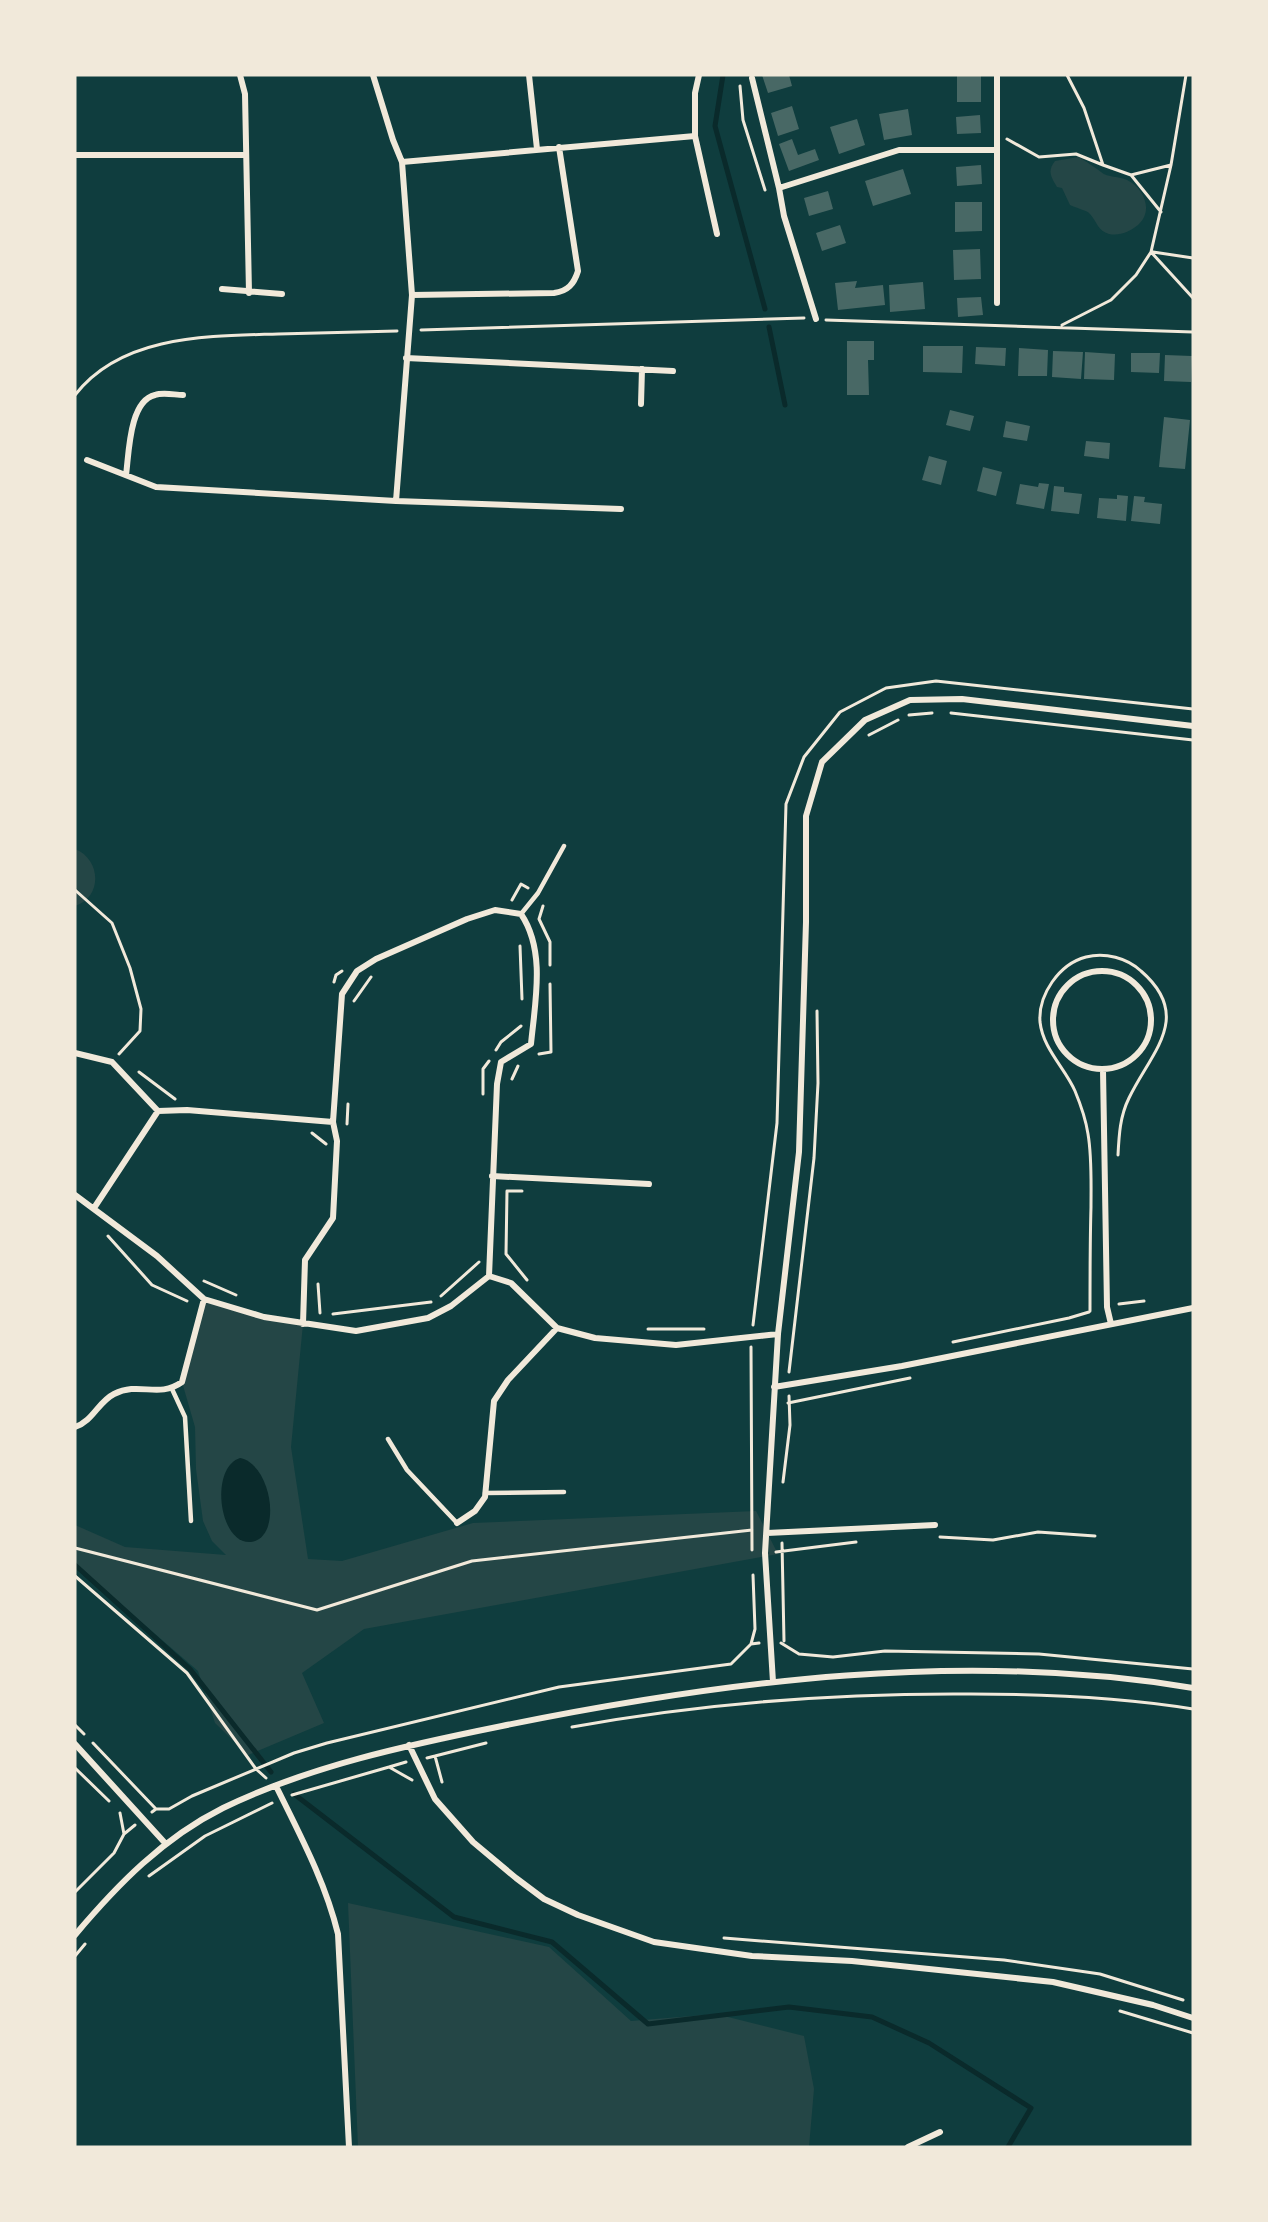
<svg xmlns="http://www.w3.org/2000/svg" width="1268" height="2222" font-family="Mulish,sans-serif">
  <rect width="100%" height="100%" fill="#0f3d3e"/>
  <path fill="#244646" d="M 1078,157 C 1087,162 1093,166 1101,172 C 1108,178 1119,176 1127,180 C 1144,188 1154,211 1138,225 C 1129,232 1120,236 1109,234 C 1098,231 1097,222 1090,214 C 1087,210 1075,208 1070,205 L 1062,188 L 1057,187 C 1051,177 1047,171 1055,161 Z
    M 75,849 C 101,859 103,897 75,906 Z
    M 204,1299 L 303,1324 L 291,1447 L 308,1559 L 342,1561 L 473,1523 L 756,1511 L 778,1554 L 364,1629 L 302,1673 L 324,1723 L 248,1755 L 215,1723 L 198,1671 L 75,1565 L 75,1525 L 125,1547 L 226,1555 L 212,1541 L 203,1521 L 196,1469 L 195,1427 L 182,1382 Z
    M 348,1903 L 549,1947 L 631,2021 L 716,2014 L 804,2036 L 814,2089 L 809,2147 L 358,2147 Z"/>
  <path fill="#0a2a2b" d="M 240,1458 C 272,1464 283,1538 251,1542 C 219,1545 209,1468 240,1458 Z"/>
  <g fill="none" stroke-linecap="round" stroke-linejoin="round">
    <path stroke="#0a2a2b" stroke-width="5" d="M 723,75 L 715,126 L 765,309
      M 769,327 L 785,405
      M 75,1565 L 190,1669 L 271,1772
      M 294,1794 L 454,1917 L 552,1942 L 648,2024 L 789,2007 L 872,2017 L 929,2043 L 1031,2108 L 1008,2147"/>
  </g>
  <path fill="#486865" d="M 762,75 L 789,75 L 792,86 L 768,93 Z
    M 957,75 L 981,75 L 981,102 L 957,102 Z
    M 792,106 L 799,129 L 778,136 L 771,113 Z
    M 908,109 L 912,135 L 884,140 L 879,114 Z
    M 980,115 L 981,133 L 957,134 L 956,117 Z
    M 857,119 L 865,145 L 839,154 L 830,127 Z
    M 792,139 L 798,155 L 815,149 L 819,160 L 789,171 L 779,144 Z
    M 981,165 L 982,184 L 957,186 L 956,167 Z
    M 903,169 L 911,194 L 873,206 L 865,181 Z
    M 828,191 L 833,209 L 809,216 L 804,198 Z
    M 955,202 L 982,202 L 982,231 L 955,232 Z
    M 840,225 L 846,243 L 822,251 L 816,233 Z
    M 980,249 L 981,279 L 954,280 L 953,250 Z
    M 857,281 L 855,288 L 883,285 L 885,305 L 838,310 L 835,283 Z
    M 923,282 L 925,309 L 890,312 L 889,285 Z
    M 981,297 L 983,315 L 958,317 L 957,298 Z
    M 847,341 L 874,341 L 874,360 L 868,360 L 869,395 L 847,395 Z
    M 923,346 L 963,346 L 962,373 L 923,372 Z
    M 976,347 L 1006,348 L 1005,366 L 975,364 Z
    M 1019,348 L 1048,350 L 1047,376 L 1018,376 Z
    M 1053,351 L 1083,352 L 1081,379 L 1052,377 Z
    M 1085,352 L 1115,354 L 1114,380 L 1084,379 Z
    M 1131,353 L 1160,353 L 1159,373 L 1131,372 Z
    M 1165,355 L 1192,356 L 1191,382 L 1164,381 Z
    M 950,410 L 974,416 L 970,431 L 946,425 Z
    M 1164,417 L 1190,420 L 1185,469 L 1159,467 Z
    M 1006,421 L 1030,426 L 1027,441 L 1003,437 Z
    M 1086,441 L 1110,443 L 1109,459 L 1084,456 Z
    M 929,456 L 947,461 L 941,485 L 922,480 Z
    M 983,467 L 1002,472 L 996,496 L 977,491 Z
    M 1039,483 L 1049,484 L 1044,509 L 1016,504 L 1020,484 L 1038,487 Z
    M 1054,486 L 1064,487 L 1064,492 L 1082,494 L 1079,514 L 1051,511 Z
    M 1117,495 L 1128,496 L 1126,521 L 1097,518 L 1099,498 L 1117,499 Z
    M 1134,496 L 1145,497 L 1144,502 L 1162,504 L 1160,524 L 1131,521 Z"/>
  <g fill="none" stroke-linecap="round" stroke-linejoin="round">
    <path stroke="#f1e9da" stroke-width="3" d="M 1067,75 L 1084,108 L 1103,165 L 1131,175 L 1171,165
      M 740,86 L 743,120 L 765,190
      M 1007,139 L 1039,157 L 1076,154 L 1103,165
      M 1131,175 L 1161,212
      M 1151,252 L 1193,298
      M 1153,252 L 1193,258
      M 826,320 L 1193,332
      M 1062,325 L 1111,300 L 1136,275 L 1151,252 L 1171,165 L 1186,75
      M 421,330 L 804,318
      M 75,395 C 122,334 210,336 278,334 C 318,333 357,332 397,331
      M 951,713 L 1193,740
      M 909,715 L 932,713
      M 869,735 L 898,720
      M 75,890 L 112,923 L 130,968 L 141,1009 L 140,1031 L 119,1054
      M 512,900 L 521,884 L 528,888
      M 543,906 L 539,919 L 550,942 L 550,965
      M 520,946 L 522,999
      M 334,982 L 336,975 L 342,971
      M 354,1001 L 371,977
      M 496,1050 L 501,1042 L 521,1026
      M 539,1054 L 551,1052 L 550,984
      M 139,1072 L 175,1099
      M 512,1079 L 518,1066
      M 483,1094 L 483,1069 L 489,1061
      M 347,1124 L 348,1104
      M 312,1133 L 326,1144
      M 522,1191 L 507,1191 L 506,1254 L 527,1280
      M 108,1236 L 152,1285 L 187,1301
      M 204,1281 L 236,1295
      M 318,1284 L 320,1313
      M 441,1296 L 479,1262
      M 1119,1304 L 1144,1301
      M 1090,1311 C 1090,1276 1090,1241 1091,1207 C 1091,1183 1092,1157 1088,1134 C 1086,1121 1080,1103 1075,1091 C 1065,1068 1043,1049 1040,1022 C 1038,995 1059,964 1086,957 C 1105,952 1127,958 1141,971 C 1194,1017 1151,1052 1129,1098 C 1120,1116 1119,1135 1118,1155
      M 333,1314 L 431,1302
      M 753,1325 L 777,1123 L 786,804 L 804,757 L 840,712 L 886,688 L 936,681 L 1193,709
      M 648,1329 L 704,1329
      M 953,1342 L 1069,1318 L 1089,1312
      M 751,1347 L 752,1550
      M 789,1372 L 814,1158 L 818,1083 L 817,1011
      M 788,1403 L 910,1378
      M 783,1482 L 790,1425 L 789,1396
      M 940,1537 L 993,1540 L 1038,1532 L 1095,1536
      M 782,1543 L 784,1641
      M 75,1548 L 317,1610 L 472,1561 L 752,1530
      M 776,1552 L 856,1542
      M 75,1576 L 187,1673 L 256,1769 L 266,1778
      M 781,1643 L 799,1654 L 833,1657 L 885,1651 L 1039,1654 L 1193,1669
      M 751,1644 L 755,1629 L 753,1575
      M 75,1725 L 84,1734
      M 572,1727 C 704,1703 836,1693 971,1694 C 1045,1694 1120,1697 1193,1709
      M 93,1743 L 156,1809
      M 435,1756 L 486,1743
      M 427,1758 L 435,1756 L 442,1782
      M 406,1762 L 389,1767 L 412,1780
      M 75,1768 L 109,1801
      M 292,1795 L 389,1767
      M 152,1812 L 156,1809 L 169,1809 L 192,1796 L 294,1753 L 327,1743 L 559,1687 L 731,1664 L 751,1644 L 759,1643
      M 120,1813 L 124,1834
      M 149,1876 L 205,1836 L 272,1803
      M 75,1892 L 114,1853 L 124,1834 L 135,1825
      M 724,1938 L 1004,1960 L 1100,1974 L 1183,2000
      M 75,1956 L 85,1944
      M 1120,2011 L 1193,2033"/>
    <path stroke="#f1e9da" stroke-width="4.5" d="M 521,914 L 538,893 L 564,846
      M 172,1389 L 185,1417 L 191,1521
      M 388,1439 L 407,1470 L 457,1523
      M 485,1493 L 564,1492"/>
    <path stroke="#f1e9da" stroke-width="6" d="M 240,75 L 245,94 L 249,293
      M 373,75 L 393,140 L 402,162 L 412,295 L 396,501
      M 529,75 L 537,149
      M 752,78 L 779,188
      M 695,136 L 717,234
      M 75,155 L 245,155
      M 402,162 L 695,136 L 695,93 L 699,75
      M 222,289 L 282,294
      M 412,295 L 554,293 C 568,291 574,284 578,271 L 559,147
      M 997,303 L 997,75
      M 816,319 L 784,216 L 779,188 L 899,150 L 996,150
      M 406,358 L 673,371
      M 641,404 L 642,369
      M 87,460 L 156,487 L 396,501 L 621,509
      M 126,475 C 129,454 129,401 155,395 C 163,392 175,395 183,395
      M1053 1020a49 49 0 1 1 98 0a49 49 0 1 1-98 0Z
      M 75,1053 L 112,1062 L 158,1111
      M 1103,1070 L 1107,1307 L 1111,1324
      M 333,1122 L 342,994 L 357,971 L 376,959 L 467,919 L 495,910 L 521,914 C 546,951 535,1002 531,1044 L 501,1062 L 497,1084 L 489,1276
      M 492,1176 L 649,1184
      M 75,1195 L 157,1256 L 204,1299 L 264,1317 L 356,1331 L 428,1318 L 451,1306 L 489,1276 L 511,1283 L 557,1328 L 595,1338 L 676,1345 L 778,1334
      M 94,1208 L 158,1111 L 187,1110 L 333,1122 L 337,1141 L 333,1218 L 305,1260 L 303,1324
      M 774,1387 L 902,1366 L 1193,1308
      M 75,1427 C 93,1421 98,1402 114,1394 C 140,1381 158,1399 182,1382 L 204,1299
      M 457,1523 L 475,1511 L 485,1497 L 494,1401 L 508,1380 L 557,1328
      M 767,1533 L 935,1525
      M 773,1682 L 765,1553 L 778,1334 L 799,1152 L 806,922 L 806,816 L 822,762 L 865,720 L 910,700 L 962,699 L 1193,726
      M 75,1744 L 165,1843
      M 409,1745 L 435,1799 L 473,1842 L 516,1878 L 544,1899 L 578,1915 L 654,1942 L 752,1956 L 852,1961 L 1053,1982 L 1153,2005 L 1193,2018
      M 276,1786 C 300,1835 325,1881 338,1934 L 349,2147
      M 75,1935 C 118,1884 163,1838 223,1808 C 309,1766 408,1745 502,1726 C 728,1680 964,1650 1193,1688
      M 908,2147 L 940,2132"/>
  </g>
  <rect width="1268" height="2222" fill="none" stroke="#f1e9da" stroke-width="153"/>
</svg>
